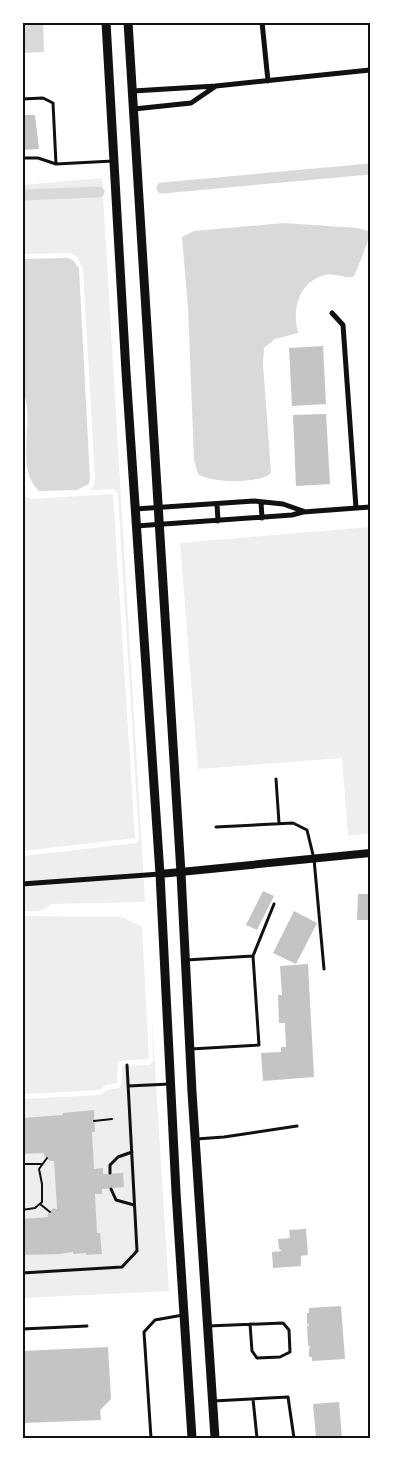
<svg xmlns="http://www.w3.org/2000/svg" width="393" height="1461" font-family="'Varela Round',sans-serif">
  <rect width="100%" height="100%" fill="#fff"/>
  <path fill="#eee" d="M 102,178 L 145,902 L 52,904 L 40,911 L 23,911 L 23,856 L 137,843 L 139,838 L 118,494 L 114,489 L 89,490 L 93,487 L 95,478 L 83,269 L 77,256 L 70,253 L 23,254 L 23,185 Z
    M 113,494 L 135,838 L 23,851 L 23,495 L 31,499 Z
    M 370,527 L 370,833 L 348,836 L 342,758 L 198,769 L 180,543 Z
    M 23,916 L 122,917 L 142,927 L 149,1059 L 118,1061 L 117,1083 L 106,1085 L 100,1090 L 23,1094 Z
    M 152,1018 L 169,1291 L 23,1298 L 23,1224 L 50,1223 L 60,1213 L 53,1154 L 23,1149 L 22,1099 L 100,1095 L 108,1090 L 119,1088 L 122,1083 L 122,1066 L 149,1065 L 153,1062 Z
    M 44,1153 L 54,1161 L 57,1209 L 53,1208 L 47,1214 L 48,1217 L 23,1219 L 23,1154 Z"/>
  <path fill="#d9d9d9" d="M 23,22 L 43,23 L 44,52 L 23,53 Z
    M 284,223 L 358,228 L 368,231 L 370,235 C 367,243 356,274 353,277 C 344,278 334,273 325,275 C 298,282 292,310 298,333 L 275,339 L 264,348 L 263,364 L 271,473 C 261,484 209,483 198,474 L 194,460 L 188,308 L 182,237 L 194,231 Z
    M 68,258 L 74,261 L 79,269 L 90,479 L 89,484 L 77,490 L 39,491 C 13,466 37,419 22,388 L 23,259 Z"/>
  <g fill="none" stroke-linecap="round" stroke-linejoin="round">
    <path stroke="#d9d9d9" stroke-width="11" d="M 162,188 L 370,169
      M 22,195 L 99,192"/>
  </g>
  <path fill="#c4c4c4" d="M 22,115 L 35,115 L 39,149 L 22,150 Z
    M 323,346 L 326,404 L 292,406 L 289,348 Z
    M 326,414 L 330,484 L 296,486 L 293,415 Z
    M 263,891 L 274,896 L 257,930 L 246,925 Z
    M 358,894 L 370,894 L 370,920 L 357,920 Z
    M 294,911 L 317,923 L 296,964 L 273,953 Z
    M 308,964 L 314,1077 L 263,1081 L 261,1053 L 281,1052 L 281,1047 L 286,1047 L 285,1023 L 279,1023 L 278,995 L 282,995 L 280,966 Z
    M 94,1110 L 95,1132 L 92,1132 L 94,1169 L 103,1168 L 103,1174 L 123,1173 L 124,1187 L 102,1189 L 102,1194 L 95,1194 L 97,1233 L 100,1233 L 102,1254 L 86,1255 L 86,1253 L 73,1254 L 73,1252 L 60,1254 L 22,1255 L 22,1219 L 48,1217 L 47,1215 L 53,1208 L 57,1209 L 54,1161 L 50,1161 L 44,1156 L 44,1153 L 22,1154 L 22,1118 L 63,1115 L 63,1113 Z
    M 306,1229 L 308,1255 L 301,1256 L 301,1266 L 273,1268 L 272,1252 L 282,1251 L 279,1249 L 278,1239 L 290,1238 L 289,1230 Z
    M 341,1306 L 345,1359 L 312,1361 L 312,1357 L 309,1357 L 309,1348 L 311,1348 L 308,1345 L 307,1326 L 310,1325 L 307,1324 L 307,1313 L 309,1313 L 309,1308 Z
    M 108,1347 L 111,1399 L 100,1410 L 101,1420 L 23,1423 L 22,1351 Z
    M 339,1402 L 342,1438 L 316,1438 L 313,1404 Z"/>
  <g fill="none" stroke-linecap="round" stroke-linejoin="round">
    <path stroke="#111" stroke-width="2" d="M 94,1121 L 112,1119
      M 22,1164 L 41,1164
      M 40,1204 L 50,1212
      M 22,1210 L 35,1208 L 42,1202 L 42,1184 L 39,1169 L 47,1158
      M 22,1218 L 23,1219"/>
    <path stroke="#111" stroke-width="3" d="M 22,99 L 43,98 L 53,103 L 56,164 L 113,161
      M 22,158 L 38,158 L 56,164
      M 276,779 L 279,823
      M 216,827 L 293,823 L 307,830 L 314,859 L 324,969
      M 253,956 L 274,904
      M 186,960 L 253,956 L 259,1045 L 191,1049
      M 128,1086 L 170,1084
      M 196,1139 L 224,1137 L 297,1126
      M 110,1173 L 110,1165 L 118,1157 L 132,1152
      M 111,1189 L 116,1200 L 134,1205
      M 22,1273 L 122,1267 L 137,1251 L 127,1065
      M 208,1326 L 283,1323 L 289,1330 L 290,1352 L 280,1357 L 257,1358 L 252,1351 L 250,1324
      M 22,1329 L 87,1326
      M 253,1399 L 257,1438
      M 213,1401 L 288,1397 L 294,1438
      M 151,1438 L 144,1332 L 155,1320 L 183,1315"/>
    <path stroke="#111" stroke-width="5" d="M 262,22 L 268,81
      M 133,91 L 216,86 L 370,70
      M 134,109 L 191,103 L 216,86
      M 332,313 L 343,325 L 356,508
      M 261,502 L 262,518
      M 217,504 L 218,521
      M 135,509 L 254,501 L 283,504 L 303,511
      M 136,526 L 292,515 L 303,512 L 370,507
      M 22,884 L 160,874"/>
    <path stroke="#111" stroke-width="8" d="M 160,874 L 370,853"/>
    <path stroke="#111" stroke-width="9" d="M 106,22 L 126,372 L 160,874 L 176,1192 L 192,1438
      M 128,22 L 181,873 L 192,1092 L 215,1438"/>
  </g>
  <rect width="393" height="1461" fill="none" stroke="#ffffff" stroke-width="48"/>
  <rect x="24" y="24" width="345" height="1413" fill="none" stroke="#111" stroke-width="2"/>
</svg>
